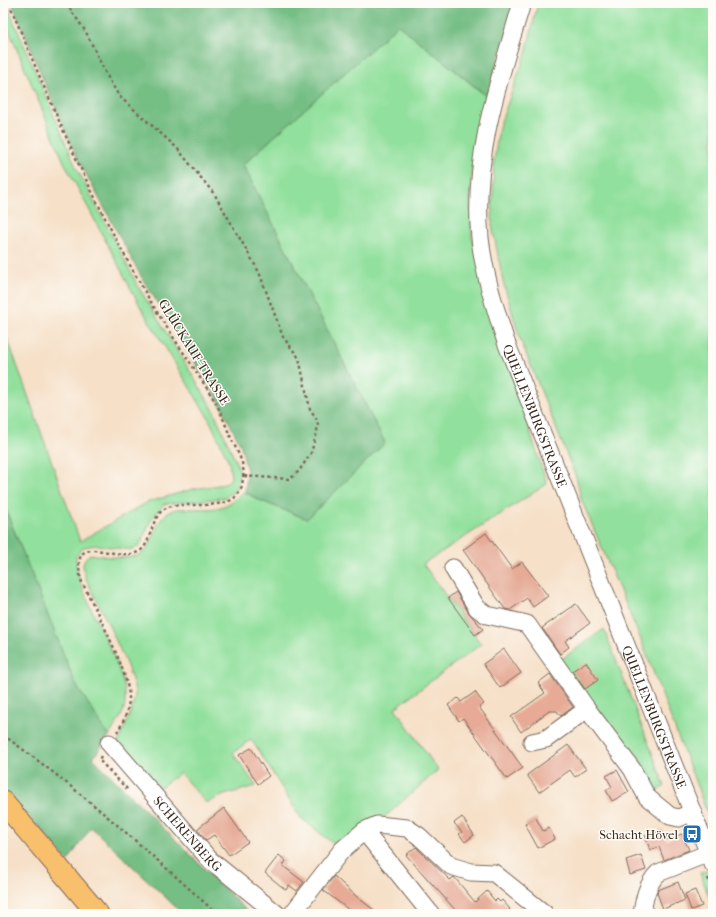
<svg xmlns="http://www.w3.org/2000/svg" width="716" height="917" font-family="'IM FELL French Canon',serif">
  <rect width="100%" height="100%" fill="#fdfcf7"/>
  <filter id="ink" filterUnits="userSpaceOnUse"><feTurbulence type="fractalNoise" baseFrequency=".025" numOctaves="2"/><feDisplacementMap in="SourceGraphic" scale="8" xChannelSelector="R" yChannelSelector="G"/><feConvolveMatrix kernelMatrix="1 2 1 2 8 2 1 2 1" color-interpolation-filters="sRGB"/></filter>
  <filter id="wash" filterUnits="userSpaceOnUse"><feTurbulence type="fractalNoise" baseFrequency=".012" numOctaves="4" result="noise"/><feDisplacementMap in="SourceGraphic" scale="16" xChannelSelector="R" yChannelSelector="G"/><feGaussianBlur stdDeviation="0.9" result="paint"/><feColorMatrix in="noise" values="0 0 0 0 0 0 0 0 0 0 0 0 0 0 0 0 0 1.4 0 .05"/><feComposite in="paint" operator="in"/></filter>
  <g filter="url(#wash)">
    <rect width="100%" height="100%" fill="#f6e0c8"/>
    <path fill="#92e09d" stroke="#66855e" d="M 3,3 L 6,3 L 77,169 L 139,288 L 213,409 L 239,469 L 238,488 L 224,498 L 164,504 L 151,520 L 140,545 L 132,550 L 97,545 L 84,547 L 76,556 C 74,601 138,672 123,712 C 120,720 113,728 109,736 L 76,685 L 3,503 L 3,326 L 80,541 L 148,502 L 193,489 L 225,484 L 231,478 L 229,462 L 209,419 L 140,306 L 64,162 L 3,16 Z
      M 538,3 L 713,3 L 713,828 L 641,640 L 581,499 L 577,480 L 520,339 L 503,281 L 492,225 L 494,162 L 499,127 L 526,53 Z
      M 398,24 L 486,96 L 472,172 L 470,205 L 472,237 L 511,372 L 547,484 L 423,564 L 481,644 L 395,708 L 438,770 L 381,820 L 335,845 L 301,818 L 251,739 L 233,753 L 256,786 L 224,795 L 206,803 L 180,773 L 159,788 L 117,746 C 123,728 133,713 135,694 C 136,677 96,599 86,579 C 83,569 80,561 90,554 C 105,556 121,560 136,556 C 157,550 151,518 173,510 C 177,508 183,509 188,509 C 217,508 221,512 244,492 L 259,500 L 307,519 L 385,443 L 243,165 Z
      M 604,629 L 665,786 L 650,795 L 559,661 Z
      M 709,870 L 713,882 L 713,907 L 700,873 Z"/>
    <path fill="#75be84" stroke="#587451" d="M 12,3 L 516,3 L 487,96 L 398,25 L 243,165 L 385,443 L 307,519 L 259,500 L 245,492 L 247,471 L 241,446 L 216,396 L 142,278 L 78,159 L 45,84 Z
      M 3,503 L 76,685 L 109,736 L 93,758 L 250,914 L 183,914 L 91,827 L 68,861 L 18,804 L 3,791 Z"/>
    <g id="blocks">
      <path fill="#e6aa96" d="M 486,533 L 512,569 L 522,562 L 548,596 L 533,607 L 527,598 L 510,610 L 505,609 L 463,550 Z
        M 456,592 L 469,613 L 483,629 L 475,635 L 448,598 Z
        M 576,604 L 590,623 L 565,641 L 569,647 L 560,654 L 542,628 Z
        M 504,649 L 521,673 L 500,688 L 483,664 Z
        M 586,662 L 598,680 L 585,689 L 572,671 Z
        M 550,674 L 573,707 L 561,716 L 557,711 L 549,711 L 521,732 L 511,717 L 545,693 L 538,683 Z
        M 475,692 L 484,704 L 479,707 L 523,768 L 507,779 L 463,718 L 459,721 L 448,705 L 458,698 L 461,702 Z
        M 568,745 L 586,769 L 575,777 L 570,770 L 539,792 L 527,775 Z
        M 251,748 L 269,776 L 258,784 L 239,755 Z
        M 617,770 L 629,792 L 612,801 L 606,790 L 612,787 L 606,776 Z
        M 224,808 L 248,842 L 229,855 L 214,835 L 206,840 L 197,829 Z
        M 462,817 L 474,835 L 465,842 L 459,834 L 462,832 L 454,823 Z
        M 536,818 L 543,831 L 549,828 L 555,839 L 538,848 L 525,824 Z
        M 662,830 L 666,840 L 682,834 L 689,850 L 664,860 L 659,847 L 650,850 L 645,836 Z
        M 416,847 L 450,880 L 454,877 L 475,902 L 487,891 L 495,901 L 497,899 L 500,902 L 502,900 L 510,909 L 505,914 L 459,914 L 406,855 Z
        M 279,855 L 286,861 L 283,866 L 304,882 L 297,891 L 289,885 L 286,890 L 265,873 Z
        M 641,855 L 646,870 L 630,875 L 626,860 Z
        M 334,876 L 356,896 L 379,914 L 354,914 L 323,890 Z
        M 678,882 L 685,900 L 663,909 L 657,893 L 658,890 Z
        M 695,890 L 702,906 L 691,910 L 685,894 Z"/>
    </g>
  </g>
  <g filter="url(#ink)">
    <use href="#blocks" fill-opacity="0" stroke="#7c6a5a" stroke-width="1"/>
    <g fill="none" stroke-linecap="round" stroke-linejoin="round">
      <g stroke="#7c6a5a" stroke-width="19">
        <g id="minor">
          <path id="s1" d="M 522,3 C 499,80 472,157 480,238 C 484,274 495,308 506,342 L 713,864"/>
          <path d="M 453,568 L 477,608 L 487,615 L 527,624 L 587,709 L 546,739 L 532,742"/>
          <path d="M 587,709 L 632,769 L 647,797 L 670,816 L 679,818 L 693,812"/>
          <path id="s2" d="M 109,743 L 210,860 L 277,914"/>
          <path d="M 364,831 L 431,914"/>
          <path d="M 292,914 L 342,850 L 364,831 L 377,825 L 407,828 L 419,836 L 451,866 L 471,872 L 494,873 L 545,914"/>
          <path d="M 642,914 C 644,899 647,884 658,873 L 709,853"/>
        </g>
      </g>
      <g stroke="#7c6a5a" stroke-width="23">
        <path id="major" d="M 3,802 L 98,914"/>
      </g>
      <path stroke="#7c6a5a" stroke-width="2.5" stroke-dasharray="3 3" stroke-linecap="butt" d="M 9,3 C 49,101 91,198 144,290 C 166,329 193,365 216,403 C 222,414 226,427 231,438 C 235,447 241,457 243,467 C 244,473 243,479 242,485 C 236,516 184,499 166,508 C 149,517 153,545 138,552 C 115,563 69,527 81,580 C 94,607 128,669 129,697 C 129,709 124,722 117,732
        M 66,3 L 86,32 L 106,74 L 119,96 L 177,148 L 215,195 L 259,272 L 283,337 L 299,358 L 310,409 L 318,421 L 317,432 L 311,453 L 299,471 L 290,479 L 243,476
        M 3,735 C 79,789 148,851 217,914
        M 101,756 L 99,760 L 128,790
        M 708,878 L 713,891"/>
      <use href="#minor" stroke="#fff" stroke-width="17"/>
      <use href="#major" stroke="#f8bf6c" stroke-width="21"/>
    </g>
  </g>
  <defs>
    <g id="bus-square" transform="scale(1)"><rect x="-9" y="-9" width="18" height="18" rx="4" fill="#1f6fb2" stroke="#fdfcf7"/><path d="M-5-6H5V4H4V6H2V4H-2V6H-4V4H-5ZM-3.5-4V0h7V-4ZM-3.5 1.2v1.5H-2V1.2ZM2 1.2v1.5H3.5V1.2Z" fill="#fff"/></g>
  </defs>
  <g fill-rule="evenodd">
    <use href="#bus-square" x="692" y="834"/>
  </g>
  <g text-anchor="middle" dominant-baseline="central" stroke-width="3" stroke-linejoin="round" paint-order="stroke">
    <g font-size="13" fill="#3b2a1e" stroke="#fdfcf7">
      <text transform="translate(194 352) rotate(58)">GLÜCKAUF-TRASSE</text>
      <text stroke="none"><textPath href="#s1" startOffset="427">QUELLENBURGSTRASSE</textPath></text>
      <text stroke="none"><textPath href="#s1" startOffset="751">QUELLENBURGSTRASSE</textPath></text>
      <text stroke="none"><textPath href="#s2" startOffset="120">SCHERENBERG</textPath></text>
    </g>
    <g font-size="13" fill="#3b2a1e" stroke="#fdfcf7" text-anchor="end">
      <text x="678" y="834">Schacht Hövel</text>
    </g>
  </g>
  <rect width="716" height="917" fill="none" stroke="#fdfcf7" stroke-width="16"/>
</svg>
